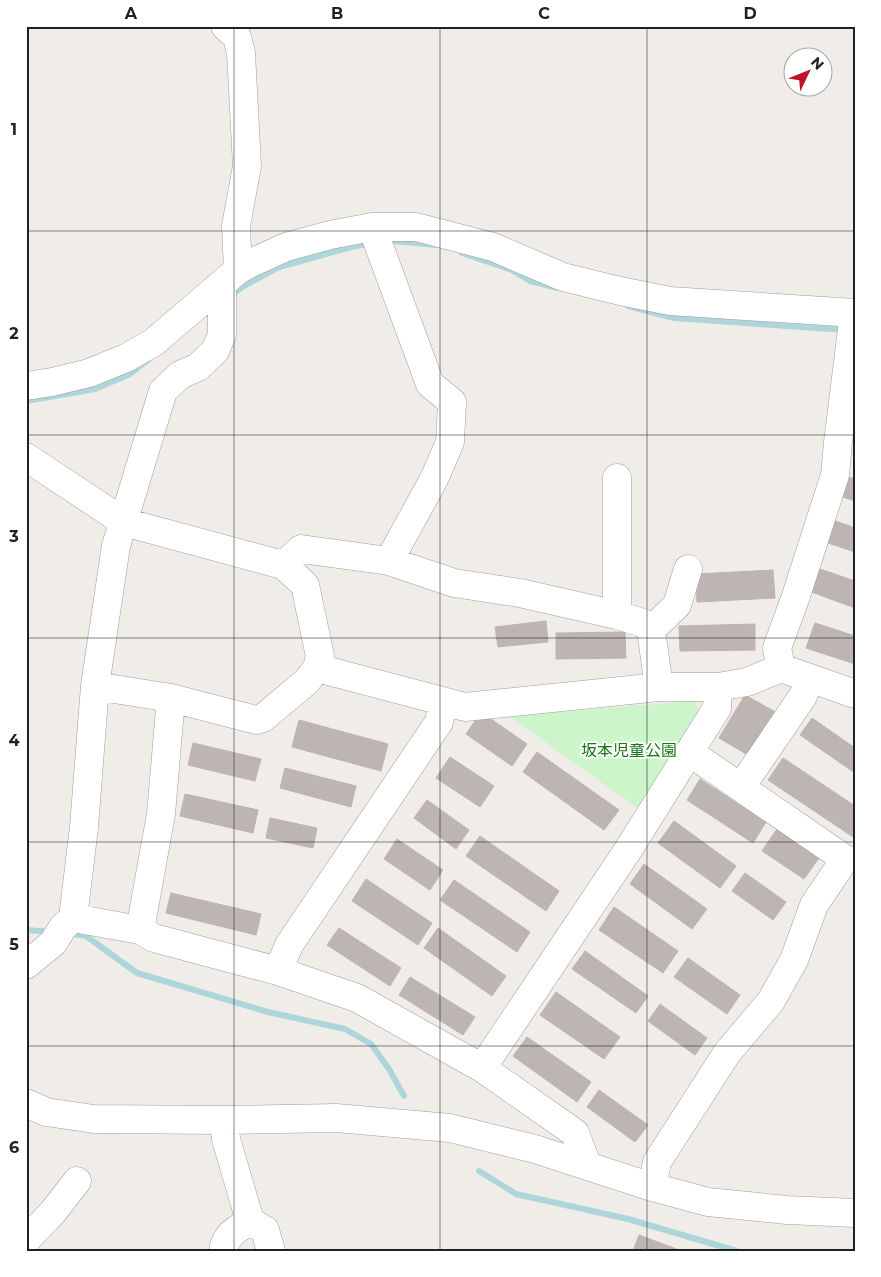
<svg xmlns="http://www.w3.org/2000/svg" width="881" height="1277" font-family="Montserrat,'Noto Sans JP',sans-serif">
  <rect width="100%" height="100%" fill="#f0ede8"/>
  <path fill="#ccf5ca" d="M 695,701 L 700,716 L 641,811 L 509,716 Z"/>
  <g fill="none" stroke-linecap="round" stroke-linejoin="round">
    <path stroke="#add5da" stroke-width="6" d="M 384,242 L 394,241 L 436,245
      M 462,253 L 512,270 L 530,281 L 558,288
      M 230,296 L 242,287 L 279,267 L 355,246 L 372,244
      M 628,306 L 674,318 L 846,330
      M 26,401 L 95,389 L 130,374 L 149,359
      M 26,930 L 53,932
      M 67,933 L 86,936 L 137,973 L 268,1012 L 345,1029 L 371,1044 L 389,1069 L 404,1096
      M 479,1171 L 516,1194 L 628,1219 L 737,1251"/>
  </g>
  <path fill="#bdb5b1" stroke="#c1b2ac" d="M 849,477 L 855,479 L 855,501 L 843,497 Z
    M 833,520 L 855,528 L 855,552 L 825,542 Z
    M 817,568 L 855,581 L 855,608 L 809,591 Z
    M 773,570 L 775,598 L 697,602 L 696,574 Z
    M 546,621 L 548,642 L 498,647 L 495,627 Z
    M 815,623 L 855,636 L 855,664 L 806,648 Z
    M 755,624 L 755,650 L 680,651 L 679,626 Z
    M 625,632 L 626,658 L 556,659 L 556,633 Z
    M 745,695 L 779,714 L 753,758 L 719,738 Z
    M 481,712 L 527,744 L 512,766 L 466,734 Z
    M 812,718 L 855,748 L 855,773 L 800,735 Z
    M 299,720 L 388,744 L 381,771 L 292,747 Z
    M 193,743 L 261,759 L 255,781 L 188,765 Z
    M 537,752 L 619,810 L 604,830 L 523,772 Z
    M 450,757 L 494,786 L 480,807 L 436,778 Z
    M 783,758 L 855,806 L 855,834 L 853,837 L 768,780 Z
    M 285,768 L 356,786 L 351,807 L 280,788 Z
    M 700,779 L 766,822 L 753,843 L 687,800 Z
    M 185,794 L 258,810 L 253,833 L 180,816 Z
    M 427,800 L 469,830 L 456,849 L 414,818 Z
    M 270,818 L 317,828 L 313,848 L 266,838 Z
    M 674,821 L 736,866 L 720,888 L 658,843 Z
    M 777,829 L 819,858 L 804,879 L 762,851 Z
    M 480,836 L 559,891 L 546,911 L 466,856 Z
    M 397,839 L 443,870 L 430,890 L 384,859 Z
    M 644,864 L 707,909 L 692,929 L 630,884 Z
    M 745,873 L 786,902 L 773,920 L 732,891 Z
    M 366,879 L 432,923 L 418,945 L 352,901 Z
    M 454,880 L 530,932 L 517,952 L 440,900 Z
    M 171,893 L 261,914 L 256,935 L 166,913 Z
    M 614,907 L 678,951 L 663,973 L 599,930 Z
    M 339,928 L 401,968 L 390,986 L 327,945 Z
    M 438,928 L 506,976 L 492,996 L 424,948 Z
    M 585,951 L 648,996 L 636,1013 L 572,969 Z
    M 688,958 L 740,995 L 727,1014 L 674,977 Z
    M 410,977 L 475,1017 L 463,1035 L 399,995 Z
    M 556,992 L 620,1037 L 604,1059 L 540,1015 Z
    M 660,1004 L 707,1038 L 695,1055 L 648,1021 Z
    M 527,1037 L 591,1082 L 577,1102 L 513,1056 Z
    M 599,1090 L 648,1125 L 635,1142 L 587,1107 Z
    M 639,1235 L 682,1251 L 633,1251 Z"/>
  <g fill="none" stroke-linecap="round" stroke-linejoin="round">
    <g stroke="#9e9e9e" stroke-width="29">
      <path id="minor" d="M 225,26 L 237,37 L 241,53 L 247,166 L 236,226 L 238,270
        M 372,227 L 430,384 L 452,402 L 450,442 L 434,479 L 389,561
        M 26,386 L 52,382 L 89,373 L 126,358 L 154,342 L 238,270 L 253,262 L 286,247 L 330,235 L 372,227 L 416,227 L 493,247 L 563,277 L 620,291 L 670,301 L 855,313
        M 26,457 L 124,522 L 283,565 L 305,585 L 320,656 L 317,668 L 307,681 L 263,718 L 256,720 L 171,698 L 95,686
        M 283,565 L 301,549 L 389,561 L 454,583 L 520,593 L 617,615 L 643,623 L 651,630 L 659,687
        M 617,615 L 617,478
        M 651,630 L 677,605 L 688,569
        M 317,668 L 465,707 L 659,687 L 718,687 L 747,682 L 781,668 L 855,694
        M 781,668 L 777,648 L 796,596 L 835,475 L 838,442 L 854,313
        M 741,787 L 803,696 L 810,678
        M 73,918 L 140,930 L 154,938 L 278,971 L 357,998 L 482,1068 L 575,1133 L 587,1165
        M 140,930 L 161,814 L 171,698
        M 26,965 L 53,943 L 63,927 L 73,918 L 84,827 L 95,686 L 116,546 L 163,391 L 180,375 L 198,367 L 215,351 L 222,335 L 222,293 L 218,288
        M 278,971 L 289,945 L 439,722 L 443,701
        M 482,1068 L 628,850 L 717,708 L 718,687
        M 26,1103 L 46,1112 L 94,1119 L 224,1120 L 336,1118 L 450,1128 L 535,1149 L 652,1187 L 708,1202 L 787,1210 L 855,1213
        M 224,1120 L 226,1139 L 250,1221 L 265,1230 L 271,1251
        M 652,1187 L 657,1162 L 727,1053 L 771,1001 L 794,960 L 814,905 L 845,859 L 689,752
        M 26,1240 L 53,1212 L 77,1181
        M 223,1251 C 225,1235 237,1229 250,1221"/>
    </g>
    <use href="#minor" stroke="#fff" stroke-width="28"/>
  </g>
  <path fill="none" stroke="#212121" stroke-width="1" stroke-opacity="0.55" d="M 234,26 L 234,1251M 440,26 L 440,1251M 647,26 L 647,1251M 26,231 L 855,231M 26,435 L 855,435M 26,638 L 855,638M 26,842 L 855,842M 26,1046 L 855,1046"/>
  <g text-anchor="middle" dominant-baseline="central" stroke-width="4" stroke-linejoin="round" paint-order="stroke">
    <g font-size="16" fill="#197716" stroke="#fff">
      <text x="629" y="750">坂本児童公園</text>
    </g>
  </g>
  <rect width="881" height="1277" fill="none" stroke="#ffffff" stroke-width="55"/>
  <g transform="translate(808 72) rotate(47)"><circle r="24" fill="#ffffff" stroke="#a6a6a6"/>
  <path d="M0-4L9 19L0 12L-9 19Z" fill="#bf1226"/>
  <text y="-8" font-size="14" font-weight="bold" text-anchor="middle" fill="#212121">N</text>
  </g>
  <rect x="28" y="28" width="826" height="1222" fill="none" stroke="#212121" stroke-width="2"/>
  <g font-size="16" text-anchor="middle" font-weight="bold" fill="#212121">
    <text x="131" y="19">A</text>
    <text x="337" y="19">B</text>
    <text x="544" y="19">C</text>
    <text x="750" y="19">D</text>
    <text x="14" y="135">1</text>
    <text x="14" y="339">2</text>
    <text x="14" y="542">3</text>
    <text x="14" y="746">4</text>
    <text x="14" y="950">5</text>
    <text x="14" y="1153">6</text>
  </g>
</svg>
